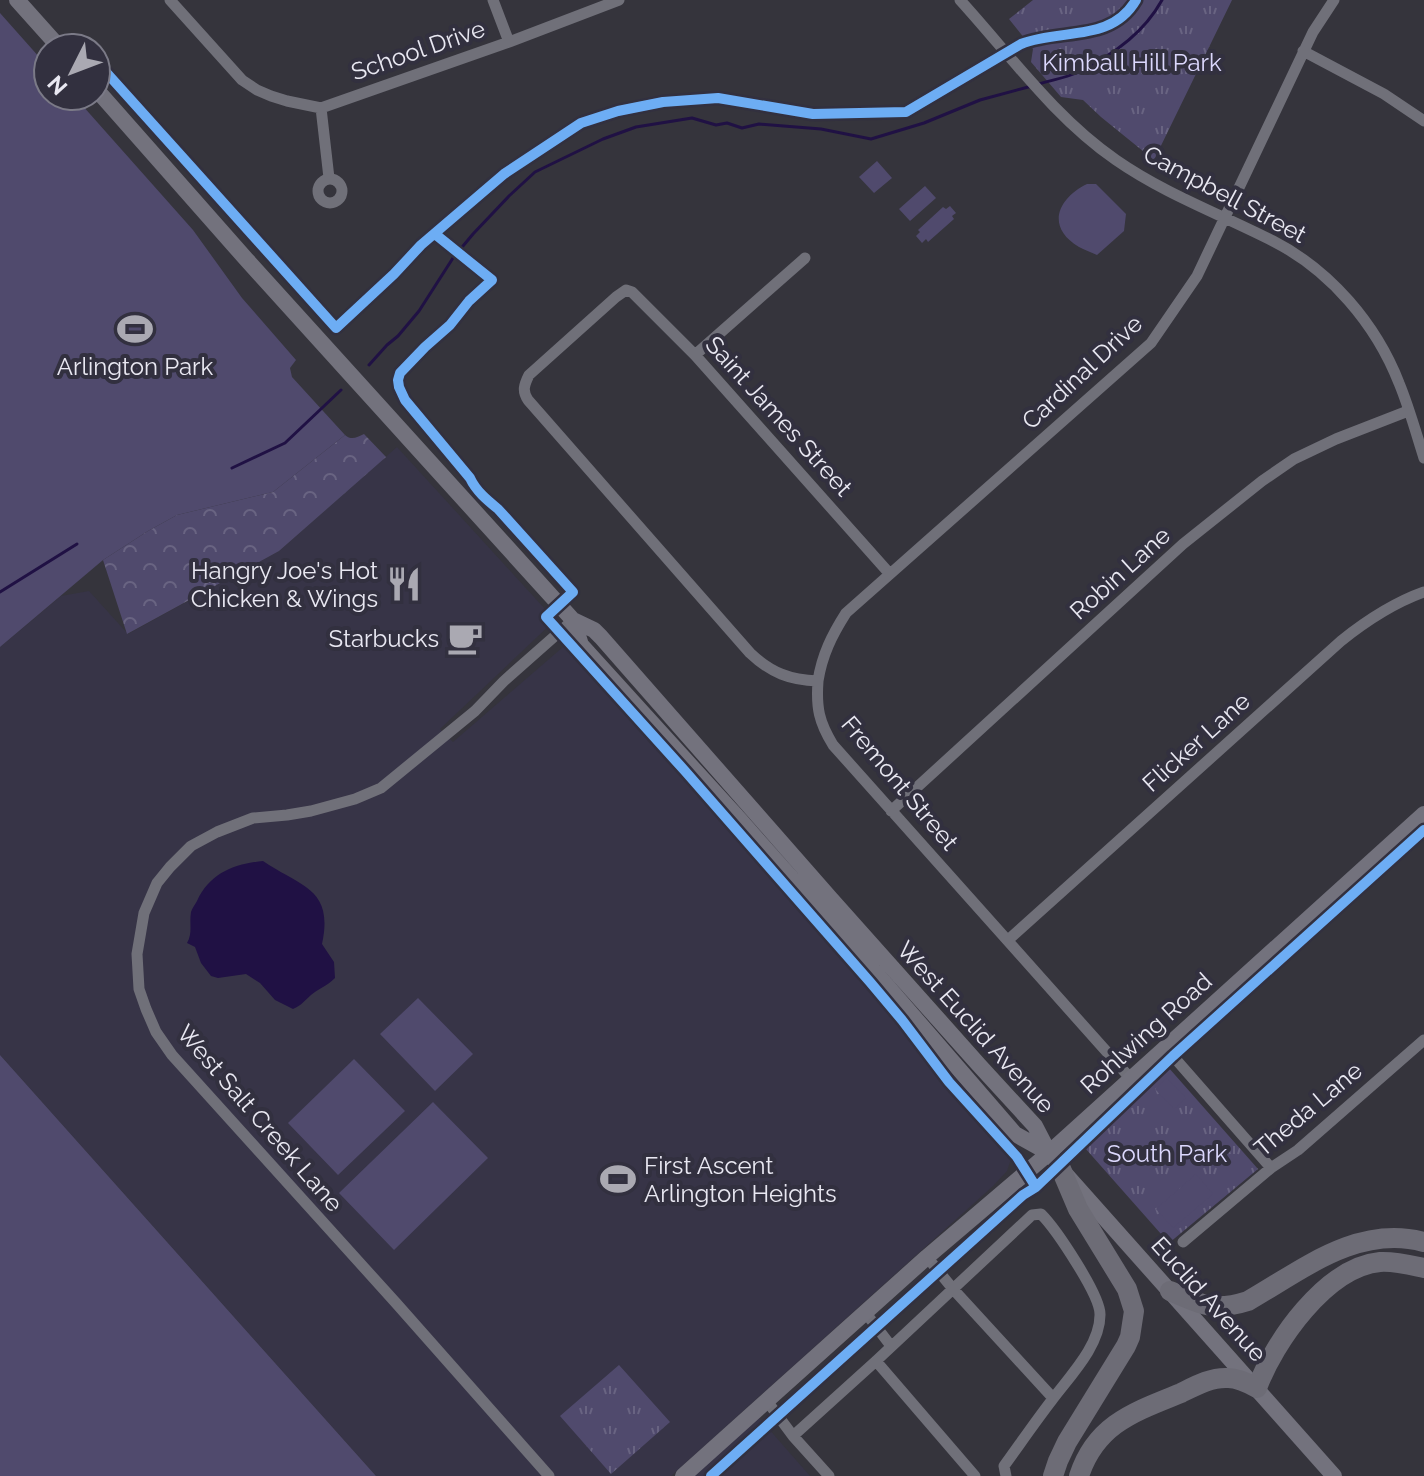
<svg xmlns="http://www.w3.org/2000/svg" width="1424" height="1476" font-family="Raleway,sans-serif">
  <defs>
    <pattern id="grass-tufts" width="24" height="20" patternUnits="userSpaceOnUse" patternTransform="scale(2)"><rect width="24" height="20" fill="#504a6d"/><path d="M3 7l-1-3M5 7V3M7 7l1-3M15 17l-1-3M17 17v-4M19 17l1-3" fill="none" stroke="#696482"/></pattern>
    <pattern id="forest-crowns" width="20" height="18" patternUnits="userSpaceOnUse" patternTransform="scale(2)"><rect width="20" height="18" fill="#504a6d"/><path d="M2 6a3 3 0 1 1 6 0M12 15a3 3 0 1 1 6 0" fill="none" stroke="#696482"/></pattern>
  </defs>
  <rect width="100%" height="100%" fill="#35343c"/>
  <path fill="#373447" d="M 397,447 L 555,620 L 440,729 L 453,742 L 570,641 L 909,1016 L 966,1092 L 1008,1142 L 1011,1159 L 1007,1171 L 993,1186 L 671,1476 L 376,1476 L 0,1055 L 0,647 L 61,596 L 89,591 L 128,634 L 279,551 Z
    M 754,1412 L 810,1476 L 683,1476 Z"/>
  <path fill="url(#grass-tufts)" d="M 1033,0 L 1232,0 L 1154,160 L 1101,117 L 1083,100 L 1061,97 L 1031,62 L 1033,49 L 1009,19 Z
    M 1168,1067 L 1258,1169 L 1169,1243 L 1085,1148 L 1086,1144 Z
    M 619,1365 L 670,1422 L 611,1474 L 560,1416 Z"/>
  <path fill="url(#forest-crowns)" d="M 364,434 L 386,457 L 279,551 L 127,634 L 103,560 L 148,531 L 177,515 L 273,492 L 345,435 C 352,441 357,437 364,434 Z"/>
  <path fill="#504a6d" d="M 0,13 L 48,67 L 48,96 L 74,96 L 193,230 L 242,298 L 296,360 L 290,368 L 292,377 L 345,435 L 273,492 L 177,515 L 148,531 L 103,560 L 0,647 Z
    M 877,161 L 892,178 L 874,193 L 859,177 Z
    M 1087,184 L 1096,184 L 1126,214 L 1124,231 L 1097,255 C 1091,252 1084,250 1079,247 C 1045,227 1058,198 1087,184 Z
    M 925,186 L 936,198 L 910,221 L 899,209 Z
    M 950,206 L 956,213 L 952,216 L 954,219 L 928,242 L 926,239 L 922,243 L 916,236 L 920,232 L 918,230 L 943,207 L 946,209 Z
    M 418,998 L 473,1054 L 435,1091 L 380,1034 Z
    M 0,1055 L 376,1476 L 0,1476 Z
    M 354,1059 L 405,1111 L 338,1175 L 288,1123 Z
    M 1167,1078 L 1186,1098 L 1174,1109 L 1155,1089 Z
    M 433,1102 L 488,1158 L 394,1250 L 339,1193 Z
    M 1196,1174 L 1213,1194 L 1173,1228 L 1156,1209 Z"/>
  <path fill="#201144" d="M 263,861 C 301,887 334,888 322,944 L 334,962 L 335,978 C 326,987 319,988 311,995 C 304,1001 302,1005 293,1009 L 275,1000 L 260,983 L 246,974 L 218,978 L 211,976 L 201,963 L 195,947 L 187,943 C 193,932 189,924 191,912 C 192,908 195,905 197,901 C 210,873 234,864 263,861 Z"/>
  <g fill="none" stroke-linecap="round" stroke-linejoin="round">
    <path stroke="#201144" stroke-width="3" d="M 1039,84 C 1051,80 1065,78 1076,73 C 1110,57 1144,33 1162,0
      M 369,365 L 387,345 L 398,336 L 419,311 L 453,258 L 473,234 L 509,196 L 535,172 L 603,139 L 636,127 L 692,118 L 716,125 L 727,123 L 742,128 L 759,124 L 821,129 L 871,139 L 924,123 L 980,100 L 1032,86
      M 232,468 L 285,443 L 341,390
      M 0,592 L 77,544"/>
    <path stroke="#707079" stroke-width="11" d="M 170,0 L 242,80 L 257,90 L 271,96 L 287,101 L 321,108 L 509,42 L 619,0
      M 493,0 L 509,42
      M 960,0 C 1010,55 1055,118 1116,160 C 1165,194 1220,214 1273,241 C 1330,270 1376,324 1399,383 C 1409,407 1416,433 1424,458
      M 1303,51 L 1384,94 L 1424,121
      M 321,108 L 329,178
      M318 191a12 12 0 1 1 24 0a12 12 0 1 1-24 0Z
      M 695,355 L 805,258
      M 889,573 L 695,355 L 632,292 L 626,290 L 616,297 L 529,375 C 524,385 522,391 528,400 L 750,653 C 771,673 790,680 818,681 C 816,708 819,722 833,745 L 1131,1079
      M 818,681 C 822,655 832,635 846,613 L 1151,343 L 1197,276 L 1313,32 L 1334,0
      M 891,811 L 1183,544 L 1262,481 L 1294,459 L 1336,439 L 1408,411
      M 1008,940 L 1341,641 C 1366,621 1393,603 1424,592
      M 1165,1047 L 1271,1168
      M 1183,1242 L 1271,1168 L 1298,1150 L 1424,1040
      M 927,1257 L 953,1289 L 1053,1398
      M 865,1312 L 891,1346
      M 876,1361 L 975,1476
      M 767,1401 L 793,1436 L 829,1476
      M 793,1436 L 876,1361 L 1032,1215 L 1041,1214 C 1056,1229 1101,1296 1100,1315 C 1100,1346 1069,1377 1052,1400 C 1035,1422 1020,1444 1004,1466 L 1006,1476
      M 549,1476 L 396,1303 L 172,1055 L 156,1032 L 146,1009 L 139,989 L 137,954 L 144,913 L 157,883 L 170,867 L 191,846 L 217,832 L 253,818 L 287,815 L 311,811 L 355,799 L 381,788 L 475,711 L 504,681 L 573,620"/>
    <path stroke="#73727d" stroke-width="16" d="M 17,0 L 60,48
      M 96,89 L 246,259 L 573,620 L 594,630 L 601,637 L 831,899 L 979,1065 L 1035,1126 L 1049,1153 L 1061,1169 L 1334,1476
      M 573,620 L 581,645 L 739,819 L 888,987 L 1015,1134 L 1049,1153
      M 683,1476 L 927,1257 L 1049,1153 L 1424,814"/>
    <path stroke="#6d6c76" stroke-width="20" d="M 1170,1291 C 1203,1305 1213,1312 1248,1301 C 1302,1270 1358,1224 1424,1242
      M 1053,1476 L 1058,1461 L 1067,1442 L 1126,1346 L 1130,1337 L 1134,1311 L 1127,1289 L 1078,1209 L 1061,1169
      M 1079,1476 C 1096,1424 1134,1412 1181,1393 C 1195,1386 1211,1377 1228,1378 C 1238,1378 1248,1383 1257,1388 C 1274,1342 1326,1267 1380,1262 C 1394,1261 1410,1265 1424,1268"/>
    <g stroke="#32303f" stroke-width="15">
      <path id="cycleway" d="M 96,61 L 336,328 L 394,274 L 421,245 L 504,174 L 581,123 L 618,111 L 663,102 L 718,98 L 813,114 L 906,112 L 1021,44 C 1061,28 1111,43 1136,0
        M 435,234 L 492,280 L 469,301 L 450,325 L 425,347 L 400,373 L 398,380 L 399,387 L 405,400 L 470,478 C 476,491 487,500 498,509 L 573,592 L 546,617 L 685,771 L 870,982 L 902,1020 L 949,1082 L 1017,1157 L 1036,1187
        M 711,1476 L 1023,1195 L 1036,1187 L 1173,1056 L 1424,830"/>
    </g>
    <use href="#cycleway" stroke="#6dadf4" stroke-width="10"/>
  </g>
  <defs>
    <g id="stadium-bare" transform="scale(2.76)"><path d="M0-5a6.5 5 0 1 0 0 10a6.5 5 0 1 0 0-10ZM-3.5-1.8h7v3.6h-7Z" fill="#aaa9b2" stroke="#32303f" stroke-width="2.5" paint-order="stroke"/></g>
    <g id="restaurant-bare" transform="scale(2.76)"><path d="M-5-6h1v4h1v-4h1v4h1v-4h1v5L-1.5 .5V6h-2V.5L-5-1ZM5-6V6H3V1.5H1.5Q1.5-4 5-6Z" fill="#aaa9b2" stroke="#32303f" stroke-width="2.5" paint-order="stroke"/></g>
    <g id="cafe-bare" transform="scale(2.76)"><path d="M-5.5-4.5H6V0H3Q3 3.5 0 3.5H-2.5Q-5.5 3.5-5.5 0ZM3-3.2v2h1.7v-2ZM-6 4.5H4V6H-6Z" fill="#aaa9b2" stroke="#32303f" stroke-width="2.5" paint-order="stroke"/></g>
  </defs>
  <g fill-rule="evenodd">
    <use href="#stadium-bare" x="135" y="329"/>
    <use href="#restaurant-bare" x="404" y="584"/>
    <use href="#cafe-bare" x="465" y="638"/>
    <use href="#stadium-bare" x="618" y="1179"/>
  </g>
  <g text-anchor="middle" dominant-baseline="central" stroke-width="8" stroke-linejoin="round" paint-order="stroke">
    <g font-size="24" fill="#e9e8f2" stroke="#32303f">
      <text transform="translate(418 50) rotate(-19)">School Drive</text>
      <text transform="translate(1225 194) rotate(28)">Campbell Street</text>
      <text transform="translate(1082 372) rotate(-43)">Cardinal Drive</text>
      <text transform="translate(779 416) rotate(48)">Saint James Street</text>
      <text transform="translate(1120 573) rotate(-42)">Robin Lane</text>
      <text transform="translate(1196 742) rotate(-42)">Flicker Lane</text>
      <text transform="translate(900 783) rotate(50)">Fremont Street</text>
      <text transform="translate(976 1027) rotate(48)">West Euclid Avenue</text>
      <text transform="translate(1146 1033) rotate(-42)">Rohlwing Road</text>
      <text transform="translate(1308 1109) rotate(-40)">Theda Lane</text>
      <text transform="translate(260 1118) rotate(49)">West Salt Creek Lane</text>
      <text transform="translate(1209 1299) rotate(48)">Euclid Avenue</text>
    </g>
    <g font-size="24" fill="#dcd8fd" stroke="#32303f">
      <text x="1132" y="62">Kimball Hill Park</text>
      <text x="1167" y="1153">South Park</text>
    </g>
    <g font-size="24" fill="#e9e8f2" stroke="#32303f" text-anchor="end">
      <text x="135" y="366" text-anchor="middle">Arlington Park</text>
      <text x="378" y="570">Hangry Joe's Hot<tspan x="378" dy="28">Chicken &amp; Wings</tspan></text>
      <text x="439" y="638">Starbucks</text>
      <text x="644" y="1165" text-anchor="start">First Ascent<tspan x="644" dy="28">Arlington Heights</tspan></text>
    </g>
  </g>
  <g transform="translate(72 72) rotate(228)"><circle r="38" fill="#32303f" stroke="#7b7a87" stroke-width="2"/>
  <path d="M0-6L14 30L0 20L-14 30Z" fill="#aaa9b2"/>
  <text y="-12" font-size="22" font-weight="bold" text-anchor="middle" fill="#e9e8f2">N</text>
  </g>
</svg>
